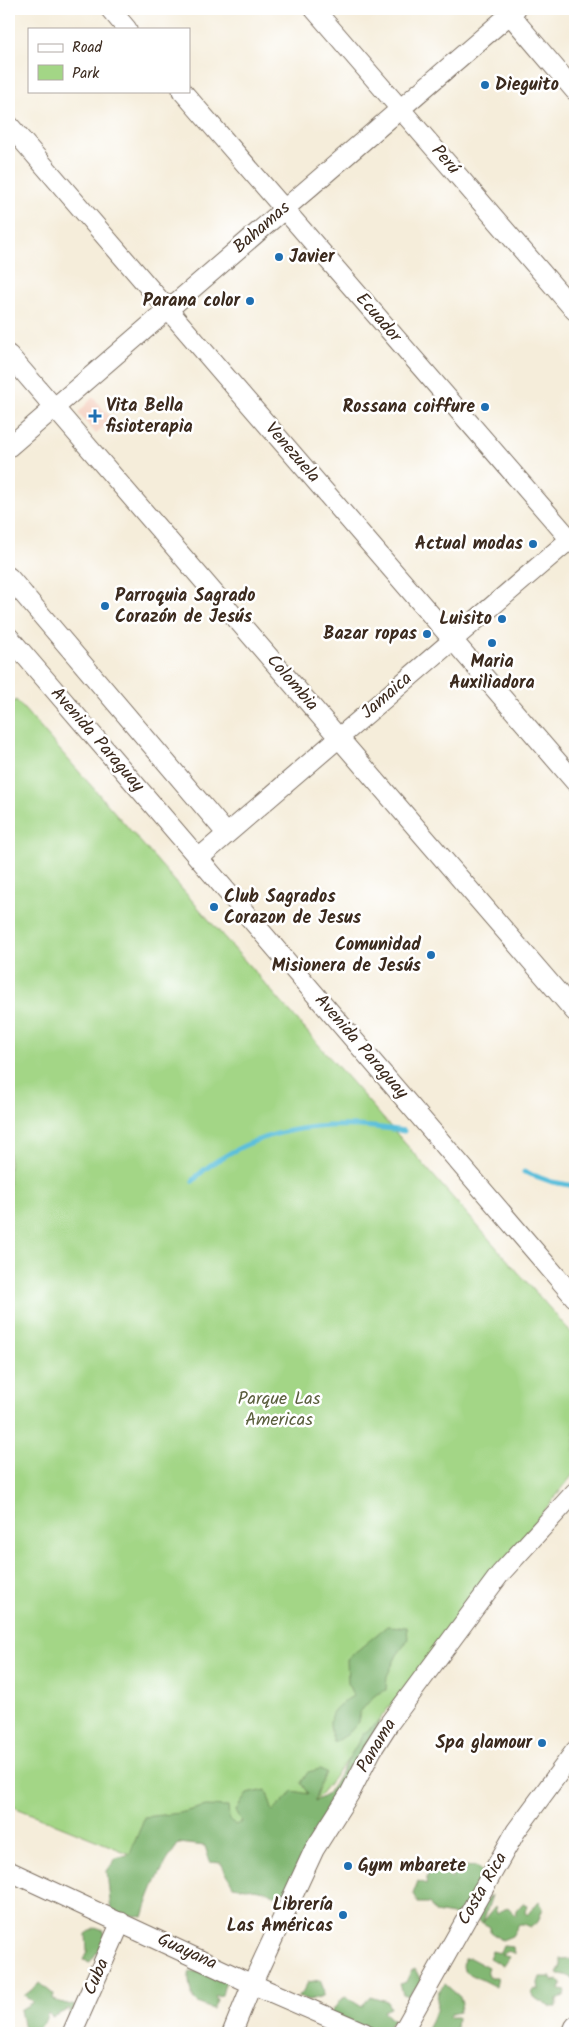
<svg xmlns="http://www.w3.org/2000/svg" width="584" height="2042" font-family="Kalam,sans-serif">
  <rect width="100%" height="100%" fill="#fff"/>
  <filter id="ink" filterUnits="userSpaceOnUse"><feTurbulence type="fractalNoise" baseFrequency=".02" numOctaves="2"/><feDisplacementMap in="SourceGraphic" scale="10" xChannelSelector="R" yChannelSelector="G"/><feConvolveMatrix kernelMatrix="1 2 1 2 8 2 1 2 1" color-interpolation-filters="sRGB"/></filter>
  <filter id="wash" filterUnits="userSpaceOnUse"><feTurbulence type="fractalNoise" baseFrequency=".0096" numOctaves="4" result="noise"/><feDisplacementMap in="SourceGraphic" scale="20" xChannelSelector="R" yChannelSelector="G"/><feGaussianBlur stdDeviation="1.12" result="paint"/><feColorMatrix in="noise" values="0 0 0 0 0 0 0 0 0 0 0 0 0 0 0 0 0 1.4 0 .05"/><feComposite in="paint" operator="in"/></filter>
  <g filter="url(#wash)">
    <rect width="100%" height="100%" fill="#f5edda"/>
    <path fill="#f5d2c2" d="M 93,397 L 112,419 L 96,434 L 78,413 Z"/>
    <path fill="#a3d686" stroke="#6f8052" d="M 16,700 L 575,1337 L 575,1472 L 300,1820 L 130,1854 L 9,1805 L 9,707 Z"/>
    <path fill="#82b773" stroke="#5e7048" d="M 387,1626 L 407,1627 L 408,1640 L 397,1655 L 387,1676 L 386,1690 L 374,1696 L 360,1712 L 359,1722 L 348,1734 L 334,1743 C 326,1716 329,1710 353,1696 L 348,1683 L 347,1659 Z
      M 380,1721 L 290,1895 L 279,1898 L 266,1891 L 233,1886 L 221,1863 L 210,1862 L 205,1846 L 179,1843 C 162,1866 151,1889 143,1917 L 111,1912 L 107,1871 L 116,1858 L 130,1854 C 134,1841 141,1830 144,1817 L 180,1813 L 206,1806 L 228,1807 L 229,1818 L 235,1825 L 242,1822 L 236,1810 L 247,1794 L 266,1790 L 273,1812 L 293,1791 L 308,1794 L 301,1783 L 308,1772 L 320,1769 L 326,1772 C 323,1782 315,1792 315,1801 L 328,1794 L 363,1734 Z
      M 434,1863 C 442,1867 445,1875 453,1879 L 451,1864 C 460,1864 467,1868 476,1866 L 482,1872 L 481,1905 L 492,1895 L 483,1922 L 495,1907 L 497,1914 L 508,1907 L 516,1916 L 517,1910 L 523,1903 L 527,1905 L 525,1912 L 527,1915 L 539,1901 L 543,1908 L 538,1922 L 531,1927 L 524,1924 L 519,1924 L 512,1936 L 502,1940 L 490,1932 L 490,1927 L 475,1919 L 435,1912 L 429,1903 L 418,1903 L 413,1894 L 418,1881 L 426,1884 L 429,1866 Z
      M 95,1928 L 104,1931 L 106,1940 L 90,1962 L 83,1960 L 87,1952 L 86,1934 Z
      M 503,1946 L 513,1947 L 514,1955 L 509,1951 L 501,1955 L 509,1957 L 503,1966 L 489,1958 L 492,1951 L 500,1953 Z
      M 470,1958 L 489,1968 L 487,1974 L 488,1977 L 498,1977 L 496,1987 L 466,1972 L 463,1967 L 464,1959 Z
      M 575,1958 L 575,1982 C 572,1976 564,1974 557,1974 L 561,1966 L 561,1959 Z
      M 415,1969 L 423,1984 L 415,1988 L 409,1996 L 403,1994 L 400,1984 L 406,1982 L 411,1971 Z
      M 190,1971 L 221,1974 L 226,1980 L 222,1995 L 215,1996 L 217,2000 L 213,2009 C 200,2005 192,2002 190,1988 C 189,1982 188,1977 190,1971 Z
      M 540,1977 L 550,1977 L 553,1981 L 559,1980 L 562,1984 L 560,1990 L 566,1991 L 565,1995 L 557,2000 L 557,2007 L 550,2007 L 533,1997 L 532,1993 L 535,1989 L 539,1990 L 538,1983 Z
      M 320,1980 L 324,1990 L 323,1996 L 309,2000 L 298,1997 L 303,1992 L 308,1982 Z
      M 40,1983 L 54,1995 L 53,2000 L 75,2006 L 67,2033 L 61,2029 L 70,2016 L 70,2009 L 52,2017 L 48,2013 L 44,2023 L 34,2033 L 25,2033 L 20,2010 L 33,2002 L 24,1996 Z
      M 445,1984 L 460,1997 L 462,2004 L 459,2012 L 451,2014 L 448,2017 L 457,2017 L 456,2028 L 453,2032 L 455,2033 L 425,2032 L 436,2011 L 438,1992 Z
      M 370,1996 L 387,2001 L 390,2008 L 383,2011 L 394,2021 L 387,2027 L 385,2033 L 357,2033 L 331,2013 L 341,1999 L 346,1997 L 362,2007 Z"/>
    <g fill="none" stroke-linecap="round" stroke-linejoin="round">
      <path stroke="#5cbfdb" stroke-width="5" d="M 524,1172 L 552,1182 L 575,1186
        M 193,1181 C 200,1172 210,1165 220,1159 C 274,1124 342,1121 404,1131"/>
    </g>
  </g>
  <g filter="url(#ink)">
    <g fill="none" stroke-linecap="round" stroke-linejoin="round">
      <g stroke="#7c6e60" stroke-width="21">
        <path id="minor" d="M 110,9 L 127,29
          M 314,9 L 575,311
          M 505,9 L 575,91
          M 182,91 L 575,545
          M 9,125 L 575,782
          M 9,355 L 575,1012
          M 9,447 L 516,9
          M 9,577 L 227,834
          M 9,637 L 575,1298
          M 199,858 L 575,535
          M 9,1871 L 252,1984 L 365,2033
          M 72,2033 L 121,1922
          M 232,2033 L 252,1984 L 314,1850 L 350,1793 L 372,1750 L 388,1725 L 500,1574 L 575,1492
          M 402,2033 L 516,1831 L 575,1751
          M 572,2033 L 575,2026"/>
      </g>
      <use href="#minor" stroke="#fff" stroke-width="19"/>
    </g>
  </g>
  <g fill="#1f6fb2" stroke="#fff" stroke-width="2">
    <circle cx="485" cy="85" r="5"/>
    <circle cx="279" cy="257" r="5"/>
    <circle cx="250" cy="301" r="5"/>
    <circle cx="485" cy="407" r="5"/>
    <path d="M92.5 408.5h5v5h5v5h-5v5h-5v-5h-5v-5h5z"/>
    <circle cx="533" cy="544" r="5"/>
    <circle cx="105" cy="606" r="5"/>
    <circle cx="502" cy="619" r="5"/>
    <circle cx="427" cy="634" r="5"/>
    <circle cx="492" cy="643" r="5"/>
    <circle cx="214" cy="907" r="5"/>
    <circle cx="431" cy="955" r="5"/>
    <circle cx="542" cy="1743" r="5"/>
    <circle cx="348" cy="1866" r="5"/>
    <circle cx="343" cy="1915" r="5"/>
  </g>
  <g text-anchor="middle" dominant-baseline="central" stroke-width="5" stroke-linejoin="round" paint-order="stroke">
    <g font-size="18" font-weight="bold" fill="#3b2a1e" stroke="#fff" text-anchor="end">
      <text x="495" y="85" text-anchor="start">Dieguito</text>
      <text x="289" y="257" text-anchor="start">Javier</text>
      <text x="240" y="301">Parana color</text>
      <text x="106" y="406" text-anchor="start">Vita Bella<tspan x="106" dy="21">fisioterapia</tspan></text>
      <text x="475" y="407">Rossana coiffure</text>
      <text x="523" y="544">Actual modas</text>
      <text x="115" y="596" text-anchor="start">Parroquia Sagrado<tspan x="115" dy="21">Corazón de Jesús</tspan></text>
      <text x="492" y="619">Luisito</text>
      <text x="417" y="634">Bazar ropas</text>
      <text x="492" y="662" text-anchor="middle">Maria<tspan x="492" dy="21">Auxiliadora</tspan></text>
      <text x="224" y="897" text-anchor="start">Club Sagrados<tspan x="224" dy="21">Corazon de Jesus</tspan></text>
      <text x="421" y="945">Comunidad<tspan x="421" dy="21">Misionera de Jesús</tspan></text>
      <text x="532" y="1743">Spa glamour</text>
      <text x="358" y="1866" text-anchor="start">Gym mbarete</text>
      <text x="333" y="1905">Librería<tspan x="333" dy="21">Las Américas</tspan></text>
    </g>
    <g font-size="18" fill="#3b2a1e" stroke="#fff">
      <text transform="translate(445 160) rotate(49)">Perú</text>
      <text transform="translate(262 228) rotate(-41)">Bahamas</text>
      <text transform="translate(378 318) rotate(49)">Ecuador</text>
      <text transform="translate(292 453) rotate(49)">Venezuela</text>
      <text transform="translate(292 683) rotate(49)">Colombia</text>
      <text transform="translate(387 696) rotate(-41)">Jamaica</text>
      <text transform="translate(97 740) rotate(49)">Avenida Paraguay</text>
      <text transform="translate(361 1047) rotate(49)">Avenida Paraguay</text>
      <text transform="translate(377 1746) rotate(-59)">Panama</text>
      <text transform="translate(483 1889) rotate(-60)">Costa Rica</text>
      <text transform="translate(187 1952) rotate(25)">Guayana</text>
      <text transform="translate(97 1977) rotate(-67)">Cuba</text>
    </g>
    <g font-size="18" fill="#5a5e3d" stroke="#fff">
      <text x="279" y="1399">Parque Las<tspan x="279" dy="21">Americas</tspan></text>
    </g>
  </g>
  <rect width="584" height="2042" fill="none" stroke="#fff" stroke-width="30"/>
  <rect x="28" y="28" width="162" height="65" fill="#ffffff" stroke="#b1aaa5"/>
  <rect x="38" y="44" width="25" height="8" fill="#ffffff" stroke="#b1aaa5"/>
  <text x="72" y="52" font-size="15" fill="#3b2a1e">Road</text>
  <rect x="38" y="65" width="25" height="15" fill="#a3d686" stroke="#b1aaa5"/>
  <text x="72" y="78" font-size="15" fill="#3b2a1e">Park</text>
</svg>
